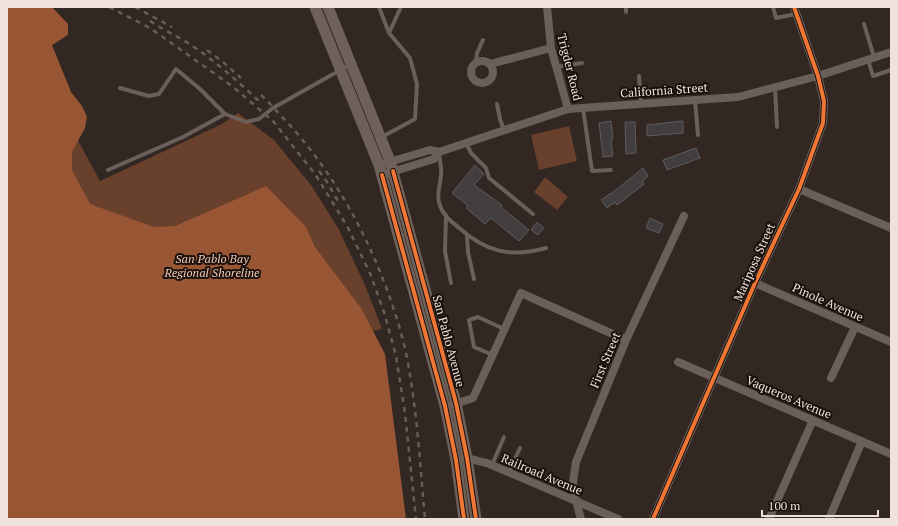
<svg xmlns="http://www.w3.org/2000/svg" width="898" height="526" font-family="'PT Serif',serif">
  <rect width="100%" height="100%" fill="#322722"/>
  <path fill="#68402c" d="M 30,52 L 100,181 L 222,124 L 238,113 L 274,140 L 311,185 L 338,228 L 365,285 L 382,329 L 373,331 L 7,519 Z
    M 569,126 L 577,161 L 539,170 L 531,135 Z
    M 545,177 L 568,197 L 557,210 L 534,192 Z"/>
  <path fill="#985634" d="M 7,7 L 52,7 L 68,24 L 68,35 L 52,45 L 71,92 L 82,106 L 87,117 L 85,128 L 72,152 L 72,170 L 90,204 L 154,227 L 175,226 L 266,186 L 306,227 L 315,247 L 361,308 L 385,354 L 406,519 L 7,519 Z"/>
  <path fill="#423e3f" stroke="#5f5b5d" d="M 611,121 L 613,139 L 611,140 L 613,156 L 603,157 L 599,123 Z
    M 683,121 L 683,133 L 647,136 L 647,125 Z
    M 625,122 L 635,122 L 636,153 L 626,154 Z
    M 696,148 L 700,158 L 667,170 L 663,160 Z
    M 475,165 L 484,174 L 474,185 L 502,205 L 501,207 L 529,230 L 519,241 L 491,218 L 485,224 L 466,208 L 468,206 L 452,193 Z
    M 643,168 L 648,176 L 642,182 L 644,184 L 617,205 L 615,202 L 607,208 L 601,200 L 611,193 L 611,194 Z
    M 650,218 L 663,224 L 659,233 L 646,228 Z
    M 537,222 L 544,228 L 538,235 L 531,230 Z"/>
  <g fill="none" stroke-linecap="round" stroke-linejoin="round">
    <path stroke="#6a5f5a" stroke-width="4" d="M 379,7 L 389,33 L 410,58 L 417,84 L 415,119 L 382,137
      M 773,7 L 776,18 L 796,14
      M 626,12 L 626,7
      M 864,24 L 874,57
      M 389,33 L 401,7
      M 868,60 L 873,76 L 891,70
      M 476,63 L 477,53 L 483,40
      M 556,67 L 582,63
      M 639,76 L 641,104
      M 775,87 L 777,127
      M 120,88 L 149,96 L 159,94 L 176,69 L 200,89 L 225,114 L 246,122 L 259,119 L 273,108 L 351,64
      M 695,100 L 698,135
      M 497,104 L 500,119 L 504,130
      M 583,108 L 592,171 L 611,170
      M 466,143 L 471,153 L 486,168 L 489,178 L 533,214
      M 439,154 C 440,161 442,168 441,175 C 440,188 436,193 440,206 C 443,214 451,222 458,227 C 486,252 510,258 546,248
      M 108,170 L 183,137 L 225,114
      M 446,215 L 445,251 L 451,283
      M 467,236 L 468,252 L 474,279
      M 493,355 L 474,347 L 469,320 L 478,317 L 504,329
      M 492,465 L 504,437
      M 509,472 L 520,448"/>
    <path stroke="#6a5f5a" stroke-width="8" d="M 547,7 L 551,48 L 568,109
      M471 72a11 11 0 1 1 22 0a11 11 0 1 1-22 0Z
      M 490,64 L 551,48
      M 386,163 L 430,150 L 439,152 L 568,109 L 738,97 L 818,76 L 891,52
      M 382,175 L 434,159 L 439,152
      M 799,189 L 891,228
      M 755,283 L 891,342
      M 678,362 L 891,454
      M 831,378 L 855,327
      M 452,405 L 473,398 L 521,293 L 626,340
      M 463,459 C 470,457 479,462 487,463 L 618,519
      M 581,519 L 576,501 L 573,482 L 576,462 L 626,340 L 684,216
      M 653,519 L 755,283 L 799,189 L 823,123 L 824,101 L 818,76 L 794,7
      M 769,519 L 813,420
      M 829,519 L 862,441"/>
    <path stroke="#6e615a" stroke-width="11" d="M 315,7 L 379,165 L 445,406 L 456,460 L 464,519
      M 328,7 L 390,161 L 456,403 L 467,458 L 476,519"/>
    <path stroke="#685e59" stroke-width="2.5" stroke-dasharray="5 5" stroke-linecap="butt" d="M 109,7 L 150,28 L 232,86 L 273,121 L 315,174 L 347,226 L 370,273 L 384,312 L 396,356 L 405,413 L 416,519
      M 135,7 L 172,27
      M 150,21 C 162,29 175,35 188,43 C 214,60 239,82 262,104
      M 207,50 L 223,62 L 241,78
      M 261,95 C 270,103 279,114 288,123 C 334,174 367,233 390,298 C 396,316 402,334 406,353 C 417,408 420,464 425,519
      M 319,171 L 327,182 L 339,203"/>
    <g stroke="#19100c" stroke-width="6">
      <path id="cycleway" d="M 393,171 L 456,403 L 467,458 L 476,519
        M 382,175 L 445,406 L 456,460 L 464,519
        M 653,519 L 755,283 L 799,189 L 823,123 L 824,101 L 818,76 L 794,7"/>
    </g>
    <use href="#cycleway" stroke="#f07635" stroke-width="4"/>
  </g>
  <g text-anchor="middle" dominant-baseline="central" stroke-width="4" stroke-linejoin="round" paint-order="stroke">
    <g font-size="12" fill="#efe2db" stroke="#19100c">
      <text transform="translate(570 67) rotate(76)">Trigder Road</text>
      <text transform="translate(664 90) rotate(-4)">California Street</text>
      <text transform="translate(754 262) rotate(-66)">Mariposa Street</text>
      <text transform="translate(828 302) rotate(24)">Pinole Avenue</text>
      <text transform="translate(449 341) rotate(75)">San Pablo Avenue</text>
      <text transform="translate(605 360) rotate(-67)">First Street</text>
      <text transform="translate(789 397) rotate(23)">Vaqueros Avenue</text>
      <text transform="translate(542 474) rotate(23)">Railroad Avenue</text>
    </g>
    <g font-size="12" font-style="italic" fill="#f4cbb7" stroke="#19100c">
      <text x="212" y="258">San Pablo Bay<tspan x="212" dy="14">Regional Shoreline</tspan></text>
    </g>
  </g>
  <rect width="898" height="526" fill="none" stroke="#efe2db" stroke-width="16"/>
  <path d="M762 510v6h116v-6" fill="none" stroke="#efe2db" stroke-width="2"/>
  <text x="768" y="510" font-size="12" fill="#efe2db" stroke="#19100c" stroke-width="3" paint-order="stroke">100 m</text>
</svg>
